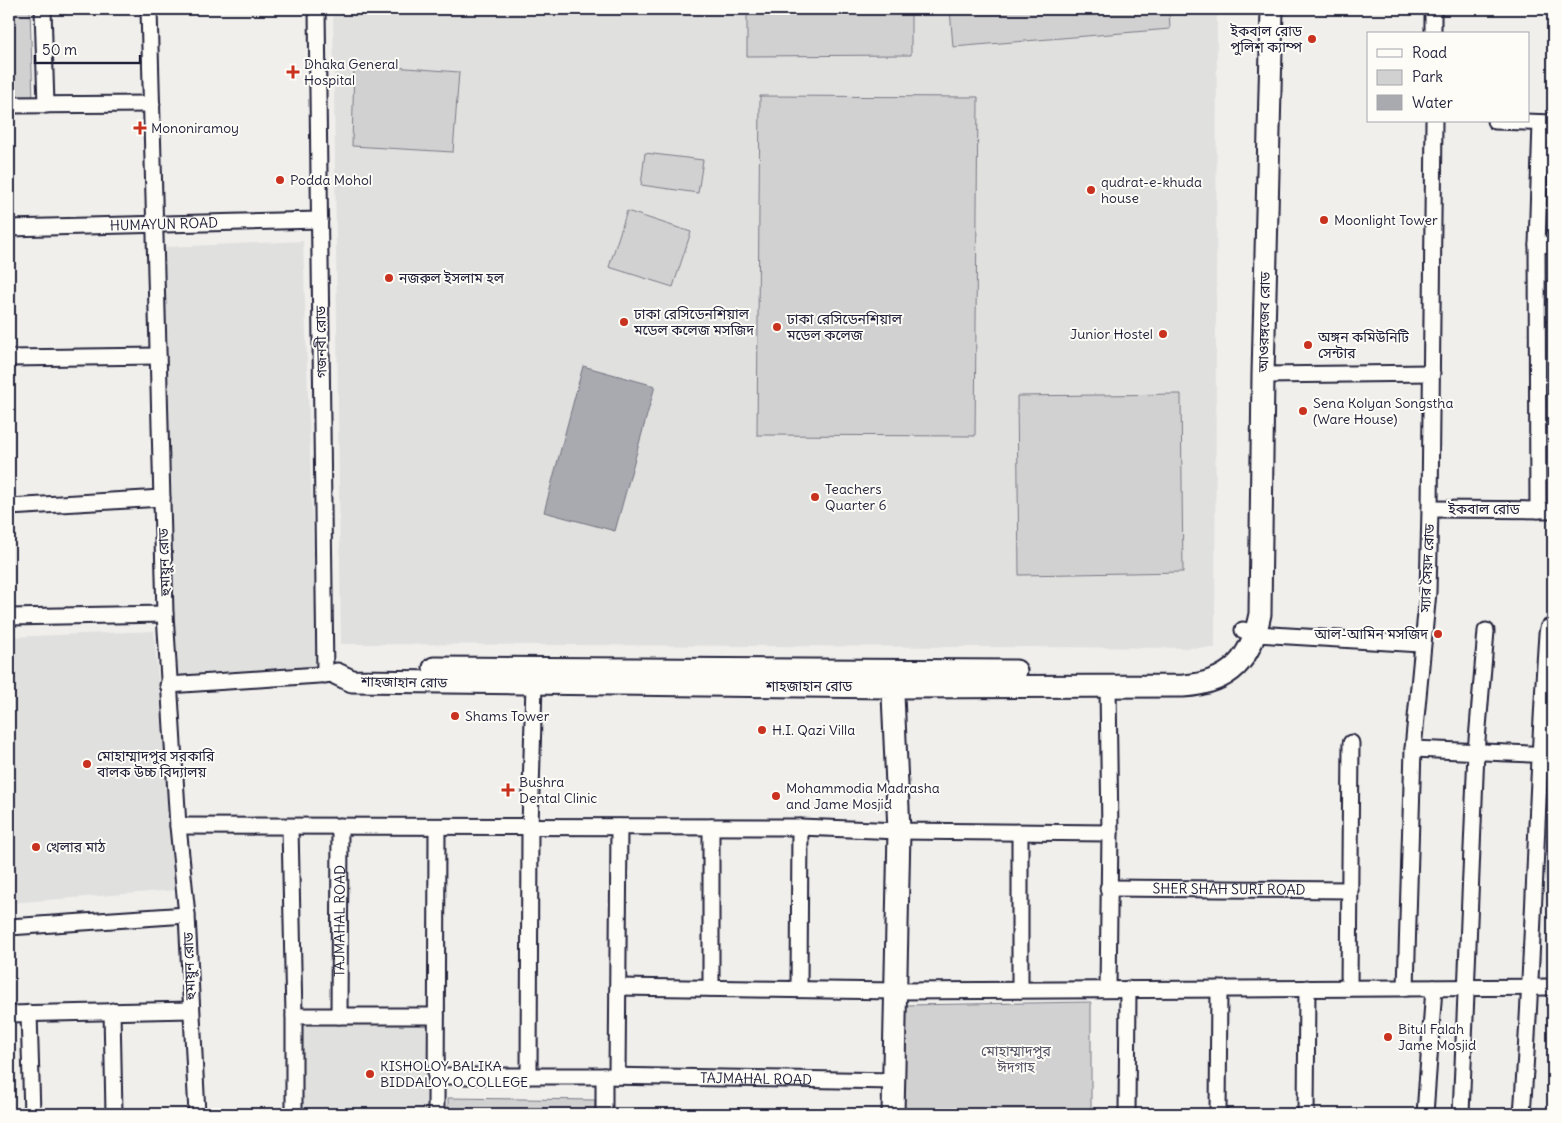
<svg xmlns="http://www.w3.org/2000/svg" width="1562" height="1123" font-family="Delius,'Noto Sans Bengali',sans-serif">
  <rect width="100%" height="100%" fill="#f0efec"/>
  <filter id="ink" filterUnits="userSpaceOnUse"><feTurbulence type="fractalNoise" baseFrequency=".02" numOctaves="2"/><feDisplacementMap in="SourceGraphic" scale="10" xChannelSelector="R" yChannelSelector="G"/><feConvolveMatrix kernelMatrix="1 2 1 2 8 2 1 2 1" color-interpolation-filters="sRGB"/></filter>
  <g filter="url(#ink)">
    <path fill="#e0e0df" d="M 333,9 L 1217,9 L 1215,648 L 341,644 Z
      M 303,241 L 317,668 L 172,680 L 165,247 Z
      M 154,631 L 176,890 L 9,903 L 9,637 Z
      M 426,1019 L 428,1114 L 303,1114 L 302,1022 Z"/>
    <path fill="#d2d1d1" stroke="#7a7a86" d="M 9,9 L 30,9 L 33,101 L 9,102 Z
      M 747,9 L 911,9 L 911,55 L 747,56 Z
      M 950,9 L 1169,9 L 1170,29 L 953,47 Z
      M 354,64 L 459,72 L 453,152 L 352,146 Z
      M 760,96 L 978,97 L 975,436 L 757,435 Z
      M 645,153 L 703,160 L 698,193 L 641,185 Z
      M 627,211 L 691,232 L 673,287 L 609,267 Z
      M 1181,394 L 1183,572 L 1019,575 L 1017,396 Z
      M 1091,1002 L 1091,1114 L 904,1114 L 906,1005 Z
      M 448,1098 L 595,1100 L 595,1114 L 448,1114 Z"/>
    <path fill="#a9a9b0" stroke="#737381" d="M 583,366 L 655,386 L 615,531 L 544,512 Z"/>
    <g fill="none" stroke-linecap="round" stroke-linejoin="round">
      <g stroke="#22223b" stroke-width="19">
        <g id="street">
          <path d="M 43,9 L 46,105"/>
          <path d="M 149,9 L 165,614 L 178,826 L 187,915 L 197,1114"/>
          <path d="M 317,9 L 325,675"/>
          <path d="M 1433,9 L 1433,34"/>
          <path d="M 9,105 L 152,104"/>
          <path d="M 1495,121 L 1553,123"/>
          <path id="s1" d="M 9,228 L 320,220"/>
          <path d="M 1537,245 L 1553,244"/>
          <path d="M 9,358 L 158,356"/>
          <path d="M 1263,375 L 1432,373"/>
          <path d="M 9,507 L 162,498"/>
          <path d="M 1430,509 L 1553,510"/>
          <path d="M 1538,510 L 1537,245 L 1541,123"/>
          <path d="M 9,617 L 165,614"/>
          <path d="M 1243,630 L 1256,634 L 1421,644"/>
          <path d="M 168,685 L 334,674"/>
          <path d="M 1108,686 L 1110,833 L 1108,989"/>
          <path d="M 1413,749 L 1553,755"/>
          <path d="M 178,826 L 800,827 L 899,831 L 1110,833"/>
          <path d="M 290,827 L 294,1016 L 294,1114"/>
          <path d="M 1020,833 L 1020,990"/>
          <path id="s2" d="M 1108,888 L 1350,890"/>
          <path d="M 9,927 L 187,915"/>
          <path d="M 619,987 L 896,991 L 1553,987"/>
          <path d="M 711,988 L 711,827"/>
          <path d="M 799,988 L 800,827"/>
          <path d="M 1349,988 L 1351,743"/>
          <path d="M 1406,988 L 1413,749 L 1428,592 L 1430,509 L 1434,121"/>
          <path d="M 112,1011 L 114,1114"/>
          <path d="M 29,1013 L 32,1114"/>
          <path d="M 9,1014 L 191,1010"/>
          <path d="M 294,1016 L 436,1016"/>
          <path id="s3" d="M 339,1016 L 340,826"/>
          <path id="s4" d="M 436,1076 L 604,1076 L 894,1081"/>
          <path d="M 529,1076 L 530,827 L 534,684"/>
          <path d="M 617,1076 L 619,827"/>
          <path d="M 436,1114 L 437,827"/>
          <path d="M 604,1114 L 604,1076"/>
          <path d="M 1127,1114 L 1128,989"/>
          <path d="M 1218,1114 L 1219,989"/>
          <path d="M 1306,1114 L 1307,988"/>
          <path d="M 1425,1114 L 1434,988"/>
          <path d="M 1461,1114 L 1476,752 L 1486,631"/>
          <path d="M 1522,1114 C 1534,954 1536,794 1547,634 L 1548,628 L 1553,628"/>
        </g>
      </g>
      <g stroke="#22223b" stroke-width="25">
        <path id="secondary" d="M 434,668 L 1016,671
          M 892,672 L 899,831 L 893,1114
          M 337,674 L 352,681 L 892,687 L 1183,686 C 1231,683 1251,659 1260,614 L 1263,375 L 1272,9"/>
      </g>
      <use href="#street" stroke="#fdfcf7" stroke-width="15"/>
      <use href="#secondary" stroke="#fdfcf7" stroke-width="21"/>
    </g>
  </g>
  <g fill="#c8321e" stroke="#fdfcf7" stroke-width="2">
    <circle cx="1312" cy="39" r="5"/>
    <path d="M290.5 64.5h5v5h5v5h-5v5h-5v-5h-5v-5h5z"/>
    <path d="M137.5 120.5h5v5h5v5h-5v5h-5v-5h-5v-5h5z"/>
    <circle cx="280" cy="180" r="5"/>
    <circle cx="1091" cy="190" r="5"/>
    <circle cx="1324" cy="220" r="5"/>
    <circle cx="389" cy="278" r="5"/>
    <circle cx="624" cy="322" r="5"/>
    <circle cx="777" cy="327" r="5"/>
    <circle cx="1163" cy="334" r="5"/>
    <circle cx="1308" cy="345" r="5"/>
    <circle cx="1303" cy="411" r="5"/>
    <circle cx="815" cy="497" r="5"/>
    <circle cx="1438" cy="634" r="5"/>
    <circle cx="455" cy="716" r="5"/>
    <circle cx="762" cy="730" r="5"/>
    <circle cx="87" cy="764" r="5"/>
    <path d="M505.5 782.5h5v5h5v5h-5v5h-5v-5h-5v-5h5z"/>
    <circle cx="776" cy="796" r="5"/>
    <circle cx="36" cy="847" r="5"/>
    <circle cx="1388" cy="1037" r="5"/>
    <circle cx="370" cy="1074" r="5"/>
  </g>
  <g text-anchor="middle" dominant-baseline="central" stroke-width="4" stroke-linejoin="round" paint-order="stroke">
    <g font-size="14" fill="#22223b" stroke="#fdfcf7" text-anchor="start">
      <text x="1302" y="31" text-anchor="end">ইকবাল রোড<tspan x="1302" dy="16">পুলিশ ক্যাম্প</tspan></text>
      <text x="304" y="64">Dhaka General<tspan x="304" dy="16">Hospital</tspan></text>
      <text x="151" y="128">Mononiramoy</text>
      <text x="290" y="180">Podda Mohol</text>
      <text x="1101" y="182">qudrat-e-khuda<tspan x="1101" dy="16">house</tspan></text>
      <text x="1334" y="220">Moonlight Tower</text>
      <text x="399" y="278">নজরুল ইসলাম হল</text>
      <text x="634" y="314">ঢাকা রেসিডেনশিয়াল<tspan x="634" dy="16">মডেল কলেজ মসজিদ</tspan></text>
      <text x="787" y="319">ঢাকা রেসিডেনশিয়াল<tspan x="787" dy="16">মডেল কলেজ</tspan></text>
      <text x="1153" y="334" text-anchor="end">Junior Hostel</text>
      <text x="1318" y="337">অঙ্গন কমিউনিটি<tspan x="1318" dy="16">সেন্টার</tspan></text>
      <text x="1313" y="403">Sena Kolyan Songstha<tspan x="1313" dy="16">(Ware House)</tspan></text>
      <text x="825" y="489">Teachers<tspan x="825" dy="16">Quarter 6</tspan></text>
      <text x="1428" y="634" text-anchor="end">আল-আমিন মসজিদ</text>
      <text x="465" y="716">Shams Tower</text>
      <text x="772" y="730">H.I. Qazi Villa</text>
      <text x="97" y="756">মোহাম্মাদপুর সরকারি<tspan x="97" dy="16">বালক উচ্চ বিদ্যালয়</tspan></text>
      <text x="519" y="782">Bushra<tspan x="519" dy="16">Dental Clinic</tspan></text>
      <text x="786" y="788">Mohammodia Madrasha<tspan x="786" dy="16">and Jame Mosjid</tspan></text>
      <text x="46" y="847">খেলার মাঠ</text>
      <text x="1398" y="1029">Bitul Falah<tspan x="1398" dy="16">Jame Mosjid</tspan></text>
      <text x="380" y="1066">KISHOLOY BALIKA<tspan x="380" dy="16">BIDDALOY O COLLEGE</tspan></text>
    </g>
    <g font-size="14" fill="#22223b" stroke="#fdfcf7">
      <text stroke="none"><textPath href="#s1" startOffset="155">HUMAYUN ROAD</textPath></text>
      <text transform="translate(1264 322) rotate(-89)">আওরঙ্গজেব রোড</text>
      <text transform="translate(321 342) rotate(-91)">গজনবী রোড</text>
      <text x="1484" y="509">ইকবাল রোড</text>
      <text transform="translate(164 562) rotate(-92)">হুমায়ুন রোড</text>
      <text transform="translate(1427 568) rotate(-87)">স্যার সৈয়দ রোড</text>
      <text transform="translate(404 682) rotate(1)">শাহজাহান রোড</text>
      <text x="809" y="686">শাহজাহান রোড</text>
      <text stroke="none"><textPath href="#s2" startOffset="121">SHER SHAH SURI ROAD</textPath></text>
      <text stroke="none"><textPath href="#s3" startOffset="95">TAJMAHAL ROAD</textPath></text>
      <text transform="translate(189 966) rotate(-92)">হুমায়ুন রোড</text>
      <text stroke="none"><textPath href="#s4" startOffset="320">TAJMAHAL ROAD</textPath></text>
    </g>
    <g font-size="14" fill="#575768" stroke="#fdfcf7">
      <text x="1016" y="1051">মোহাম্মাদপুর<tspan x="1016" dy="16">ঈদগাহ</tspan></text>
    </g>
  </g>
  <rect width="1562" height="1123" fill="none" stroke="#fdfcf7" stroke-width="30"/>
  <rect x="15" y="15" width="1532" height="1093" fill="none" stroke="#22223b" stroke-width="2" filter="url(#ink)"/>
  <rect x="1367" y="32" width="162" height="90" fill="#fdfcf7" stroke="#a5a5ac"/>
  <rect x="1377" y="49" width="25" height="8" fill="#fdfcf7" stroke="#a5a5ac"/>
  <text x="1412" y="58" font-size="15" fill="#22223b">Road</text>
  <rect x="1377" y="70" width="25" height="15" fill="#d2d1d1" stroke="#a5a5ac"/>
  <text x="1412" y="82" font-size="15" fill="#22223b">Park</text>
  <rect x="1377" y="95" width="25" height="15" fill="#a9a9b0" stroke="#a5a5ac"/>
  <text x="1412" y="108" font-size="15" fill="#22223b">Water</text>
  <path d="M35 55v8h105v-8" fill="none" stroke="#22223b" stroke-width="2.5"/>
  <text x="42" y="55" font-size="15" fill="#22223b" stroke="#fdfcf7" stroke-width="4" paint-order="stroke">50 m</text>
</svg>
